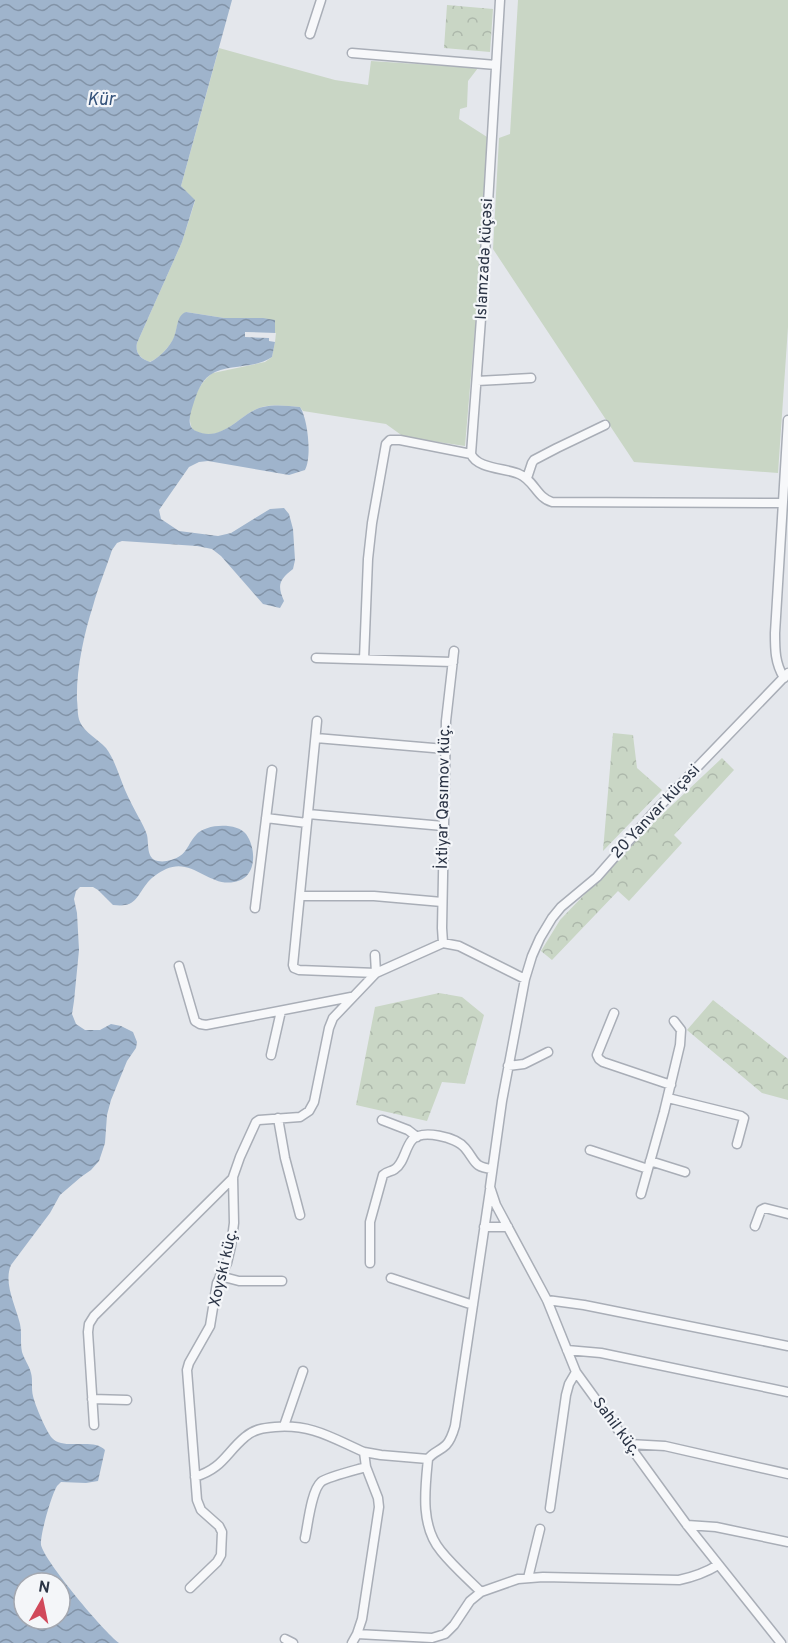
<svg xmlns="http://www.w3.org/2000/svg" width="788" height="1643" font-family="Overpass,sans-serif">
  <defs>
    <pattern id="forest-crowns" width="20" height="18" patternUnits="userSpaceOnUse" patternTransform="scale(1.5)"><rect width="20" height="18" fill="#c9d6c5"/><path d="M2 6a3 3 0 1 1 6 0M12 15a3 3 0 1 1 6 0" fill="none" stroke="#adb8ab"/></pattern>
    <pattern id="water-waves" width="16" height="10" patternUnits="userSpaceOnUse" patternTransform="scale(1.5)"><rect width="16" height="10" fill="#9fb4cc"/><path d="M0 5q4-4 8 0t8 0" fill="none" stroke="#8293a7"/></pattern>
  </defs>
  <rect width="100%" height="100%" fill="#e4e7ec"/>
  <path fill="url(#forest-crowns)" d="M 447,5 L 493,9 L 490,52 L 444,48 Z
    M 613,733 L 633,735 L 637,768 L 662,790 L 603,851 Z
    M 722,758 L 734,770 L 674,835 L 682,843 L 629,901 L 618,891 L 552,960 L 541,951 L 560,920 L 653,823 Z
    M 439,993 L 462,997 L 484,1015 L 465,1084 L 442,1082 L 427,1121 L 356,1105 L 375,1007 Z
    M 713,1000 L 788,1059 L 788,1100 L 762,1093 L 687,1030 Z"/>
  <path fill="#c9d6c5" d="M 518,0 L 788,0 L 788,327 L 778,473 L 634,462 L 493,249 L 499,138 L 510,134 Z
    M 219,48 L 335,80 L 368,85 L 371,61 L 478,68 L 468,81 L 467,107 L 460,109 L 459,119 L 487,137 L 477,305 L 465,446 L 404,437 L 386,424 L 303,411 L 300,407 C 288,406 274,404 262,407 C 238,414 222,446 193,430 C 183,415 199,381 213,373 L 265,362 L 272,357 L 275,342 L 252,319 L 224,318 L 186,312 C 176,318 178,328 174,338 C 169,347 159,359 149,362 C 140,358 135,353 137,343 L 182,242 L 195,201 L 181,186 Z"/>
  <path fill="url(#water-waves)" fill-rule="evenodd" d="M 0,0 L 232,0 L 181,186 L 195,200 L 182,242 L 137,343 C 135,353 140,359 150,362 C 159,358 170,347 174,337 C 178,328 176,316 186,312 L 224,318 L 263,318 L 275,320 L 275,342 L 272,357 C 253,370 228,363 210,375 C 201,381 197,393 194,402 C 191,412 185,426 196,431 C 223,444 242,411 263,407 C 276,404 288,406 300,407 C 308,419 312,458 305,470 L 289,475 L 208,461 L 199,462 L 189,467 L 159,510 L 161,519 L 179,531 L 218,536 L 231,533 L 270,509 L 284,508 L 289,514 L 293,529 L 295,560 L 293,569 C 279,580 277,585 284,601 L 280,608 L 263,604 L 221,556 L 212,549 L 197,546 L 122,541 L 117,543 L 112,550 C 106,569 98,587 93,606 C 84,633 76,671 77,700 C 78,707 77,715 80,722 C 85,733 98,739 106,748 C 115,760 119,776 125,790 C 129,799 134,809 139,818 C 142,823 145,829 147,835 C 149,844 146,859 158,861 C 163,862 167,861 171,860 C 188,855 186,846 196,835 C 205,824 236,822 246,834 C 257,849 257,879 234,882 C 209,887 192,857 166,869 C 160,872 152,877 148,882 C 136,897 136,908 113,905 L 98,890 L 93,887 L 80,887 L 76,891 L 74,899 L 77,913 L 79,950 L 74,1001 L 72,1014 L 76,1024 L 85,1030 L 100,1030 L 111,1024 L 121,1026 L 133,1032 L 137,1042 L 136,1048 L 127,1061 L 111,1100 L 107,1115 L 105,1143 L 99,1161 L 91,1170 L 81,1177 L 60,1195 L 50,1213 L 11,1265 C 3,1283 16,1306 20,1324 C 22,1333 20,1343 22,1352 C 24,1359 29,1365 31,1373 C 33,1380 31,1388 33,1396 C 35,1405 46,1431 52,1438 C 64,1451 93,1437 105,1450 L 98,1481 L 86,1483 L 61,1482 L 57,1486 C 51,1496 40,1535 41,1545 C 45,1562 104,1632 119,1643 L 0,1643 ZM 24,1583 L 60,1583 L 60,1619 L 24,1619 Z"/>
  <path fill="#e4e7ec" d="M 245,332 L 276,333 L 275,342 L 269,341 L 269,338 L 245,337 Z"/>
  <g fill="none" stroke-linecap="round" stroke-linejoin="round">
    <g stroke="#a9aeb7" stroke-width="11">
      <path id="minor" d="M 500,0 L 482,305 L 471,454 C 477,469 506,468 519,474 C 534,480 537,498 552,502 L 782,503
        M 310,34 L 321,0
        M 352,53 L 496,65
        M 477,381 L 531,378
        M 527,478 L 532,463 L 534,460 L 557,448 L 605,425
        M 316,658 L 453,662
        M 364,659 L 368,559 L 372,523 L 386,444 L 390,440 L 400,440 L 471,454
        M 784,678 C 775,663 775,650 775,633 L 788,420
        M 317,721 L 293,965 L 294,968 L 299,970 L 376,973 L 375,955
        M 316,738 L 445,749
        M 308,814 L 443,826
        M 266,818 L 307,823
        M 300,896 L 374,896 L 442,902
        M 255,908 L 272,770
        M 443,943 L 442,928 L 446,721 L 454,651
        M 179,966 L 195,1021 L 200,1024 L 206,1025 L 351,997
        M 614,1013 L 597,1055 L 599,1059 L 603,1062 L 671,1085
        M 271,1055 L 281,1011
        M 508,1066 L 524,1064 L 548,1052
        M 668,1098 L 741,1116 L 744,1118 L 737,1144
        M 278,1118 L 285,1158 L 300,1215
        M 382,1120 L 408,1130 L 417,1137
        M 590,1150 L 648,1169
        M 650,1161 L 685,1172
        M 641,1194 L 664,1112 L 680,1045 L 681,1030 L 674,1021
        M 755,1226 L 761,1210 L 765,1208 L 788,1214
        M 484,1227 L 508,1227
        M 370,1263 L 370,1222 L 383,1175 C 387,1171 391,1172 395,1169 C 404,1163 405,1148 412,1140 C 422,1129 456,1137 465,1148 C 476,1161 473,1167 492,1169
        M 220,1276 L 239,1281 L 282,1281
        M 391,1278 L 473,1305
        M 547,1300 L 584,1305 L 788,1346
        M 567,1350 L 601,1353 L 788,1392
        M 92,1399 L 127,1400
        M 94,1425 L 88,1332 L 89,1324 L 94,1316 L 233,1178
        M 284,1426 L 303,1371
        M 629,1444 L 665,1446 L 788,1474
        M 364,1452 L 381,1455 L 428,1459
        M 195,1477 C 223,1468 225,1454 245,1437 C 254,1429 264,1428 275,1427 C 312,1424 332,1438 364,1452 L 366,1467 L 378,1498 L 379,1507 L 362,1619 L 357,1634 L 352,1643
        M 550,1508 L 566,1395 L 569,1384 L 576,1372
        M 687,1525 L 716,1527 L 788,1542
        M 305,1538 C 308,1525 311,1491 321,1482 C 327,1477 356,1470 366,1467
        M 528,1578 L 540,1529
        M 190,1588 L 217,1562 L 221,1555 L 222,1532 L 219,1526 L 201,1510 L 197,1500 L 187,1370 L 189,1363 L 210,1326 L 217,1283 L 227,1263 L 231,1246 L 234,1223 L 233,1177 L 240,1157 L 256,1122 L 259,1120 L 300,1117 L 309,1111 L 314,1102 L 329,1028 L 333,1018 L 376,973 L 443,943 L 459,946 L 525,979
        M 481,1592 C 468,1579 453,1566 441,1551 C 420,1526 425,1489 428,1459 C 433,1452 440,1451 446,1445 C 451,1440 453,1433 455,1426 L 490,1190
        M 357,1634 L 432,1638 L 445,1634 L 454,1625 L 470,1601 L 481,1592 L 518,1579 L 543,1577 L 679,1580 C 693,1577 705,1573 718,1565
        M 285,1639 L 293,1643
        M 781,1643 L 687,1525 L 576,1372 L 547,1300 L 496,1205 L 490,1187 L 502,1101 L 525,979 L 532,956 L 540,938 L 552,918 L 561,907 L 597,877 L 655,811 L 788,673"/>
    </g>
    <use href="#minor" stroke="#f7f8fa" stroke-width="8"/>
  </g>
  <g text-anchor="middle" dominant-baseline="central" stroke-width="4.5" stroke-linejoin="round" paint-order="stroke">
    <g font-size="16" fill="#2b3445" stroke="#f4f6f9">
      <text transform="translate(485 259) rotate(-87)">Islamzadə küçəsi</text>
      <text transform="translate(444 797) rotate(-89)">İxtiyar Qasımov küç.</text>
      <text transform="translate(656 812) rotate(-47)">20 Yanvar küçəsi</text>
      <text transform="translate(224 1268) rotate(-77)">Xoyski küç.</text>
      <text transform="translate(616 1427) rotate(53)">Sahil küç.</text>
    </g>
    <g font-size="18" font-style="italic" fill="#34527a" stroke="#f4f6f9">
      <text x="101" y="100">Kür</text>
    </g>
  </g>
  <g transform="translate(42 1601) rotate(9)"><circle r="28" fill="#f4f6f9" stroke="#a4a8b1" stroke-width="1.5"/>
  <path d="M0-4.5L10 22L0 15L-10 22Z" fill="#d1495b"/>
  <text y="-9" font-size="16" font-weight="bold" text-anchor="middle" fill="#2b3445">N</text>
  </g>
</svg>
